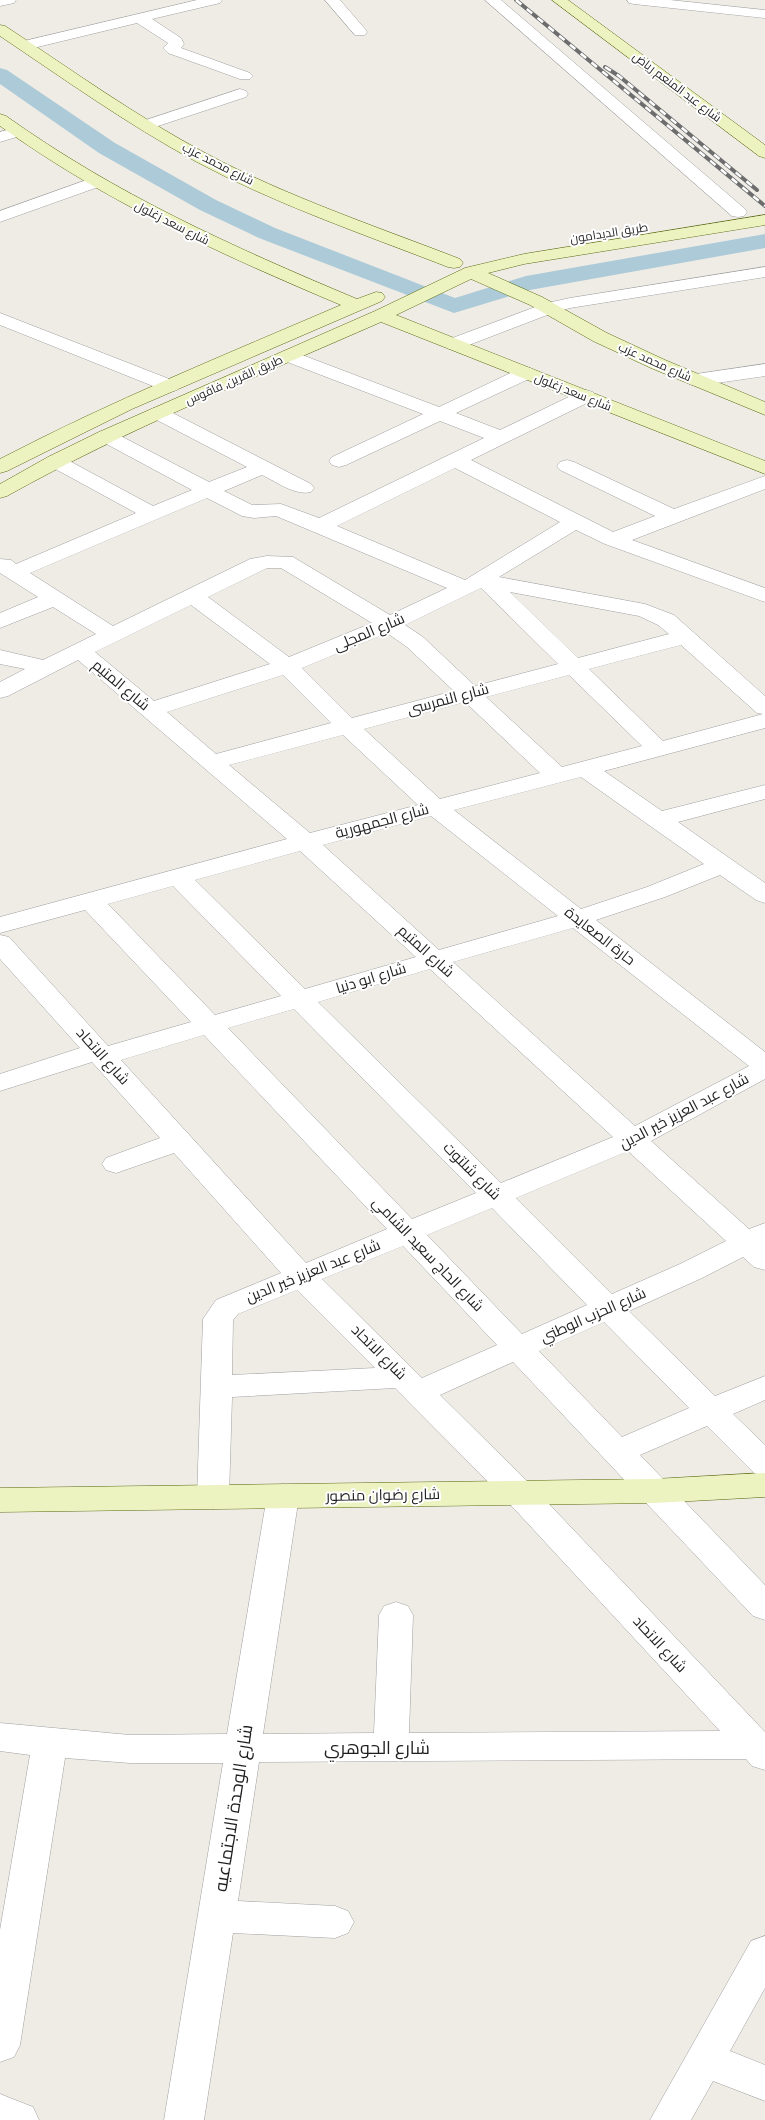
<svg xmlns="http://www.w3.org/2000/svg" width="765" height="2120" font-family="'Roboto Condensed',Cairo,sans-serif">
  <rect width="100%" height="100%" fill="#efece6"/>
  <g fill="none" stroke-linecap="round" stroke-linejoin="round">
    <path fill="#accad7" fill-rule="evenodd" d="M 0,68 L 7,70 L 115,143 L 216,200 L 275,228 L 455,298 L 526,276 L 765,234 L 765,248 L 530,290 L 454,313 L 259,238 L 200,210 L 99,153 L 0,84 Z"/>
    <g stroke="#a0a0a0" stroke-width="1">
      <path id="street" d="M 0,0 L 16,0 L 14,3 L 0,6 Z
        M 197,0 L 222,0 L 220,3 L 152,19 L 181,38 L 184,44 L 181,48 L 250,73 L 253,76 L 250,79 L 240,79 L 168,53 L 163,48 L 168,43 L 137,23 L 25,50 L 20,48 L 17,45 L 20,42 Z
        M 325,0 L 340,0 L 365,29 L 367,32 L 365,35 L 355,35 Z
        M 485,0 L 501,0 L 744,208 L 747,212 L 744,216 L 738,217 L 732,216 Z
        M 627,0 L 670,0 L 765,10 L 765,18 L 634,4 L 629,3 Z
        M 240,89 L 246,91 L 248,94 L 246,97 L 152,128 L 140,128 L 138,125 L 140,122 Z
        M 17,127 L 23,129 L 25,132 L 23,135 L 0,142 L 0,132 Z
        M 95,177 L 101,178 L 103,182 L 101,186 L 0,222 L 0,211 Z
        M 765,267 L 765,277 L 570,308 L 555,312 L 461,348 L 454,350 L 447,348 L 445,344 L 447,340 L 543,304 L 570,298 Z
        M 0,313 L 177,382 L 180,386 L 177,390 L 170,392 L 163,390 L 0,325 Z
        M 289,350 L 439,407 L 519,369 L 526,367 L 533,369 L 536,373 L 533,377 L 456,413 L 500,430 L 579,392 L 586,390 L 593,392 L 596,396 L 593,400 L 471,460 L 613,532 L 655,516 L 560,470 L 557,466 L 560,462 L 567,460 L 574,462 L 674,509 L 765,476 L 765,489 L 632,540 L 765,588 L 765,602 L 605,544 L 576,530 L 499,577 L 645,604 L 674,615 L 765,696 L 765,728 L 604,771 L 662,811 L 765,785 L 765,799 L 678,822 L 765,883 L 765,903 L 756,900 L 720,875 L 665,897 L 596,920 L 765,1052 L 765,1079 L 651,1141 L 749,1229 L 765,1223 L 765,1270 L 754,1267 L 743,1257 L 702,1278 L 629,1311 L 715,1396 L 765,1376 L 765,1400 L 733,1414 L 765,1445 L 765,1477 L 754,1473 L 707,1426 L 640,1455 L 765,1585 L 765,1620 L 753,1616 L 513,1362 L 440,1395 L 531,1485 L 765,1732 L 765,1770 L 752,1766 L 746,1759 L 259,1762 L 238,1901 L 335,1906 L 348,1911 L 354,1922 L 348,1933 L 335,1938 L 233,1933 L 204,2120 L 164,2120 L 223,1763 L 130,1763 L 65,1758 L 20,2045 L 14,2057 L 0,2062 L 0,1930 L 30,1755 L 0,1751 L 0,1723 L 130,1735 L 227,1734 L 267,1496 L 271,1488 L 283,1484 L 295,1488 L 299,1496 L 263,1734 L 374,1733 L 379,1615 L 384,1606 L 396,1602 L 408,1606 L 413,1615 L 409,1733 L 720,1731 L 507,1501 L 395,1388 L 232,1397 L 229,1497 L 225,1505 L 213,1509 L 201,1505 L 197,1497 L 203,1319 L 216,1300 L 281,1273 L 174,1153 L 116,1173 L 106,1170 L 102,1164 L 106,1158 L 160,1138 L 92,1062 L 0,1091 L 0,1074 L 80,1048 L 0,959 L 0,935 L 9,937 L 108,1046 L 191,1022 L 85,910 L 0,933 L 0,917 L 287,839 L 78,660 L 8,696 L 0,698 L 0,682 L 25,669 L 0,664 L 0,650 L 43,660 L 96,634 L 53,607 L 0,628 L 0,613 L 38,597 L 0,573 L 0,559 L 11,560 L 16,564 L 136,513 L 48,465 L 45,461 L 48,457 L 55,455 L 62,457 L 153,506 L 192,490 L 99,440 L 96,436 L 99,432 L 106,430 L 113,432 L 209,482 L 247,467 L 151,417 L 148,413 L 151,409 L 158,407 L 165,409 L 311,484 L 314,488 L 311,492 C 295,496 277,482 262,475 L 224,491 L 252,505 L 281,504 L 319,518 L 484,438 L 440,421 L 346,465 L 339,467 L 332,465 L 329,461 L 332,457 L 423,414 L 282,360 L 280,356 L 282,352 ZM 455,468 L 560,522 L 465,580 L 337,526 ZM 207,498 L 242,516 L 254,518 L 276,516 L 447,588 L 390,615 L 293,557 L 267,556 L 250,559 L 113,626 L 30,573 ZM 267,568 L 281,568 L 372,623 L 289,657 L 208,597 ZM 481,588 L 558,664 L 475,686 L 423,637 L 405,625 ZM 510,592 L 639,616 L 658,625 L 669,634 L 578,658 ZM 191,605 L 270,664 L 154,701 L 95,652 ZM 387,633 L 407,647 L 454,691 L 352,718 L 302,668 ZM 681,645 L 757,713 L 763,714 L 663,741 L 589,669 ZM 283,675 L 331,723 L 216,754 L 167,712 ZM 569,675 L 642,746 L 562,767 L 486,697 ZM 465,702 L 540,773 L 440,799 L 364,729 ZM 343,735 L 418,805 L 310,833 L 229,765 ZM 581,777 L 704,864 L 647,887 L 581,909 L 454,810 ZM 431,816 L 558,916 L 439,950 L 323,845 ZM 300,851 L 416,957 L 305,989 L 195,880 ZM 173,886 L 281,996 L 215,1015 L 108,904 ZM 573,928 L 749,1066 L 635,1126 L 453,962 ZM 430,969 L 613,1137 L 501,1183 L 318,1002 ZM 294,1009 L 476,1193 L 412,1219 L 228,1028 ZM 204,1035 L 387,1229 L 306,1263 L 121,1060 ZM 628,1151 L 726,1241 L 680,1264 L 612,1294 L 516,1198 ZM 492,1208 L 587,1305 L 522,1334 L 427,1235 ZM 403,1246 L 497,1345 L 422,1378 L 322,1279 ZM 297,1290 L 375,1368 L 232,1375 L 233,1320 L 238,1314 ZM 604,1322 L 689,1408 L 622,1437 L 539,1351 Z
        M 765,364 L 765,376 L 696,386 L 689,384 L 686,380 L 689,376 L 696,374 Z
        M 765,1936 L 765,1988 L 730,2051 L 765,2065 L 765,2101 L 713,2081 L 691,2120 L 650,2120 L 751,1941 Z
        M 0,2094 L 33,2107 L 39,2120 L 0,2120 Z"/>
    </g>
    <g stroke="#5b6b11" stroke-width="1">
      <path id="secondary" d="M 552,0 L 568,0 L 765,145 L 765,158 L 759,156 Z
        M 0,25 L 5,26 C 72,70 137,117 207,154 C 288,197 375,226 460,259 L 463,263 L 460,267 L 454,268 L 448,267 C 363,234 275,204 195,161 C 127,124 64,79 0,36 Z
        M 0,114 L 6,116 C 117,195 231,246 357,299 L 376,292 L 382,293 L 385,297 L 382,301 L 132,409 L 7,471 L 0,473 L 0,459 C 111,401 227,354 341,305 C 222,255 106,202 0,126 Z
        M 765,215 L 765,225 L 524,264 L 488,273 L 542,297 L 607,333 L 665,360 L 765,402 L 765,415 L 651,368 L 593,341 L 530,305 L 471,279 L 396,315 L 765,461 L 765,474 L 381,322 C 256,377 127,429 7,496 L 0,498 L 0,484 L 48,457 L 99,432 L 375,311 L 465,268 L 524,254 Z
        M 765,1473 L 765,1497 L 654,1503 L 0,1512 L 0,1488 L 654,1479 Z"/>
    </g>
    <use href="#street" fill="#fff" fill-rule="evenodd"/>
    <use href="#secondary" fill="#ecf2c0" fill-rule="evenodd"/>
    <g stroke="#6d6d6d" stroke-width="4">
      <path id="rail" d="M 516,0 L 765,206
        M 605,67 L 619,76 L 757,190"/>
    </g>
    <use href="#rail" stroke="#fff" stroke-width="2.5" stroke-dasharray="7" stroke-linecap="butt"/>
  </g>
  <g text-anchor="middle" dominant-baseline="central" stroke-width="4" stroke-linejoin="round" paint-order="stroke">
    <g font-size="12" fill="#1f1f1f" stroke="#fff">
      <text transform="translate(677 87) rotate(37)">شارع عبد المنعم رياض</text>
      <text transform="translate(218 164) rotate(27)">شارع محمد عزب</text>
      <text transform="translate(172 223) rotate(27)">شارع سعد زغلول</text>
      <text transform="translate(609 233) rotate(-9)">طريق الديدامون</text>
      <text transform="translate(655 362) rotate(24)">شارع محمد عزب</text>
      <text transform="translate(234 380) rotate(-24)">طريق القرين, فاقوس</text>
      <text transform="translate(573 392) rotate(22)">شارع سعد زغلول</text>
    </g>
    <g font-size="15" fill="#1f1f1f" stroke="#fff">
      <text transform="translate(369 632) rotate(-23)">شارع المجلى</text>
      <text transform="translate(121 685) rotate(40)">شارع المتيم</text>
      <text transform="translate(448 699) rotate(-15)">شارع النمرسى</text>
      <text transform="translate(382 821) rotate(-15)">شارع الجمهورية</text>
      <text transform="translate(600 936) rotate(38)">حارة الصعايدة</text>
      <text transform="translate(426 951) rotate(42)">شارع المتيم</text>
      <text transform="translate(371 978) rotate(-17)">شارع ابو دنيا</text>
      <text transform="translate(103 1056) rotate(48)">شارع الاتحاد</text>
      <text transform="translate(684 1111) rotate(-28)">شارع عبد العزيز خير الدين</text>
      <text transform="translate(472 1171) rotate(45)">شارع شلتوت</text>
      <text transform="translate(428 1254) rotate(46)">شارع الحاج سعيد الشامي</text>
      <text transform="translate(313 1271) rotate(-22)">شارع عبد العزيز خير الدين</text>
      <text transform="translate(593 1315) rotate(-24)">شارع الحزب الوطني</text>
      <text transform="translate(379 1352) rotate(45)">شارع الاتحاد</text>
      <text transform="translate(383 1495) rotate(-1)">شارع رضوان منصور</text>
      <text transform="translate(660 1644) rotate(47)">شارع الاتحاد</text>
    </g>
    <g font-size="18" fill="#1f1f1f" stroke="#fff">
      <text x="377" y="1747">شارع الجوهري</text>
      <text transform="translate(233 1808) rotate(-81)">شارع الوحدة الاجتماعيه</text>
    </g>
  </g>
</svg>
